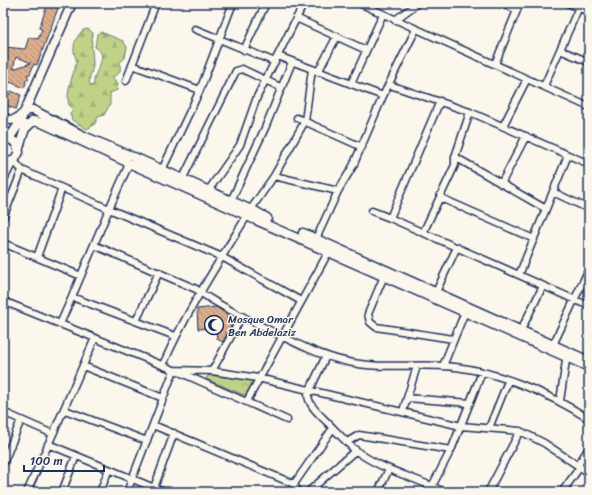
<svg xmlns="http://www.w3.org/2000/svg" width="592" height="495" font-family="Sriracha,sans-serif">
  <defs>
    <pattern id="forest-firs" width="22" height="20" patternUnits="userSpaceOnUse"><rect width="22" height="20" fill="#c0d287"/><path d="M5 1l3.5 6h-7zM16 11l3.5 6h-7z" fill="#a4b577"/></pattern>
    <pattern id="park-tufts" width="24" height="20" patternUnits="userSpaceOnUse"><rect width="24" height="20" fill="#c0d287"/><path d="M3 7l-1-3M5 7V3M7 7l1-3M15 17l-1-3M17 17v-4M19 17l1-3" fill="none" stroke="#a4b577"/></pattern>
    <pattern id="building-back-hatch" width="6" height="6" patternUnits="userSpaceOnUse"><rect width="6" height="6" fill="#dcae8d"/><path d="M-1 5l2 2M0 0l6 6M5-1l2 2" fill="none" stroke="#b28e76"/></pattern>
  </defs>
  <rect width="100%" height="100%" fill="#fbf7ec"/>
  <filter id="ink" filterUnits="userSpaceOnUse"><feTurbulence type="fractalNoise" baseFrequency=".025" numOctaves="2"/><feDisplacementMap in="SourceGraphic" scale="8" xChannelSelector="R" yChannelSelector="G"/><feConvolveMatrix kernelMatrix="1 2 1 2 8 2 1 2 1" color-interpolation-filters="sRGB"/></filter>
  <g filter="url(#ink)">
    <path fill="url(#forest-firs)" stroke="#6e8072" d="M 88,29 L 93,33 C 90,43 93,54 93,64 C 93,72 88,76 90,85 L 92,86 L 94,83 C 93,71 111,56 95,47 L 97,34 L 101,32 L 123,41 L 127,47 L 125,58 L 119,63 C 123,71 118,76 111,77 L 118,84 L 117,90 L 110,93 L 110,104 L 104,115 L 98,117 L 94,125 L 87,129 L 72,120 L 70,113 L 73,110 C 61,102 74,73 77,61 C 71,49 74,39 83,30 Z"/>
    <path fill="url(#park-tufts)" stroke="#6e8072" d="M 209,375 L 251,380 L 253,382 L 247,393 L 244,395 L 208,380 L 206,378 Z"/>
    <path fill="url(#building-back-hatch)" stroke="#1b2f5e" fill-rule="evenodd" d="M 48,3 L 60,3 L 37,65 L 34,64 L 30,74 L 27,75 L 29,79 L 25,81 L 26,83 L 24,88 L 10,82 L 9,84 L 3,84 L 3,53 L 5,47 L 25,49 L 29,37 L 38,39 L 42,29 L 39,28 ZM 16,57 L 22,59 L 31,63 L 13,69 Z
      M 11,91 L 21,95 L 16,109 L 4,105 L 7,94 L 10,94 Z
      M 216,307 L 227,314 L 227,319 L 231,323 L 231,326 L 223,342 L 217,339 L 216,328 L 198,329 L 197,309 Z"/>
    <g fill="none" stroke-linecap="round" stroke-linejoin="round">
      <g stroke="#1b2f5e" stroke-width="9">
        <path id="minor" d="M 359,3 L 589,107
          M 502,3 L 517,10
          M 568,3 L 589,12
          M 296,18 L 366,50
          M 395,20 L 418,3
          M 195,29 L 275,62
          M 244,50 L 266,3
          M 560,50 L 589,62
          M 278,56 L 383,96
          M 495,64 L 520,3
          M 132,65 L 200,90
          M 318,72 L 337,36
          M 126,81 L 156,3
          M 351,84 L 383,14
          M 390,85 L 470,112 L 589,164
          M 544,86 L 579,7
          M 297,118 L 362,147
          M 503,126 L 527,79
          M 455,157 L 546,209
          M 14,161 L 22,170 L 109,209 L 129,164
          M 162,170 L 200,90 L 233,3
          M 274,176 L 338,191
          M 182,180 L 236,71 L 242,69 L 280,87
          M 501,184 L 526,136
          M 208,191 L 240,145 L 257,97 L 304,3
          M 553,192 L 589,209
          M 441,198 L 534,239
          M 231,201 L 265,128 L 292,62
          M 251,209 L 274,176 L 305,121 L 312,69
          M 372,211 L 390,218 L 440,101
          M 3,218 L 22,170
          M 390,218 L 589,306
          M 423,233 L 455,165 L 455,157 L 470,112
          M 316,239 L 338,191 L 353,166 L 383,96 L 416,29
          M 3,243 L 81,276
          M 94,245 L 196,289 C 215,304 238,314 259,325 C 288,339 316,355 348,362 C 379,369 411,364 442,366 C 491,368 549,393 589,419
          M 37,257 L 62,188
          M 519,275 L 568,155
          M 384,276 L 368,314 L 370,322 L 376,327 L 453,339
          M 436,292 L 457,247
          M 3,301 L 95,338
          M 136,321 L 159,272
          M 60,324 L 72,297
          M 521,330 L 543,286
          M 175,336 L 72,297 L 109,209 L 222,257 L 301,301
          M 552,347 L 589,269
          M 326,356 L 308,394 C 308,405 319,414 327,422 C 336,431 345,441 355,450 C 381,470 415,477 444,492
          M 163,365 C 186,312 217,265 247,216
          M 83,366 L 163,398
          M 443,366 L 465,312
          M 174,370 L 212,371 L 258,378 L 461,426 L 520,431 L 488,492
          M 177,371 L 287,420
          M 212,371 L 242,316
          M 407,398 L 470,403
          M 247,401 L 329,251
          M 560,401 L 567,354
          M 65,410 L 147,441
          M 403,411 L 417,366
          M 3,412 L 53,434 L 27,492
          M 153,425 L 294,484 L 298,492
          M 489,428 L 508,381
          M 520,431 L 544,443 L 589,473
          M 53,434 L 95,338 L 174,370 L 127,492
          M 347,442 L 359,435 L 451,450
          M 48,444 L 164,492
          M 3,464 L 21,420
          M 578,465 L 589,448
          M 294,484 L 333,428
          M 154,488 L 174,433
          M 62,492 L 76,456
          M 100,492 L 109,469
          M 308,492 L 356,450
          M 378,492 L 389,469
          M 429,492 L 452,448 L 482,372
          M 562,492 L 580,467"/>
      </g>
      <g stroke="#1b2f5e" stroke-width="11">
        <path id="major" d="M 3,117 C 14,124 19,117 27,110 L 33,110 L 86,137 L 129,155
          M 3,127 L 8,138
          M 25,129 L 33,121 L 42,123 L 127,162
          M 3,139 L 9,139 L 15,142 L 19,152 L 14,161 L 3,162
          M 9,139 L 20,122 L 72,3
          M 19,148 L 26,125
          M 134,157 L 249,209
          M 131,164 L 246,215
          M 3,179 L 12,162
          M 253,210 L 267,218
          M 249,217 L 589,367
          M 303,233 L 589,361"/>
      </g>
      <use href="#minor" stroke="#fbf7ec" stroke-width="6"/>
      <use href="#major" stroke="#fbf7ec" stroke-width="8"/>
    </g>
  </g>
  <defs>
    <g id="mosque-ring" transform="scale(1)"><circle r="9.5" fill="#fbf7ec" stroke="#1b2f5e" stroke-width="1.5"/><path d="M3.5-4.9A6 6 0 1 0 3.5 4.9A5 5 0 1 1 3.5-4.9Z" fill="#1b2f5e"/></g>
  </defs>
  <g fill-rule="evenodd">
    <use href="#mosque-ring" x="214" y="325"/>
  </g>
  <g text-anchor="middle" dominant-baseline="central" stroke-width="3" stroke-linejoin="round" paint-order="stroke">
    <g font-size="11" fill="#1b2f5e" stroke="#fbf7ec" text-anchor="start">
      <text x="228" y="319">Mosque Omar<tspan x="228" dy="13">Ben Abdelaziz</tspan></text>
    </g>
  </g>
  <rect width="592" height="495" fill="none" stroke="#fbf7ec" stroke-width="16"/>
  <rect x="8" y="8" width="576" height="479" fill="none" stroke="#1b2f5e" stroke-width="1.5" filter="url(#ink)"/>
  <path d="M24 465v6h80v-6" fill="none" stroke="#1b2f5e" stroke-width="2"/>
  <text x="30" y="465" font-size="12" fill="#1b2f5e" stroke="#fbf7ec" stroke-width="3" paint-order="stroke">100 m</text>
</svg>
